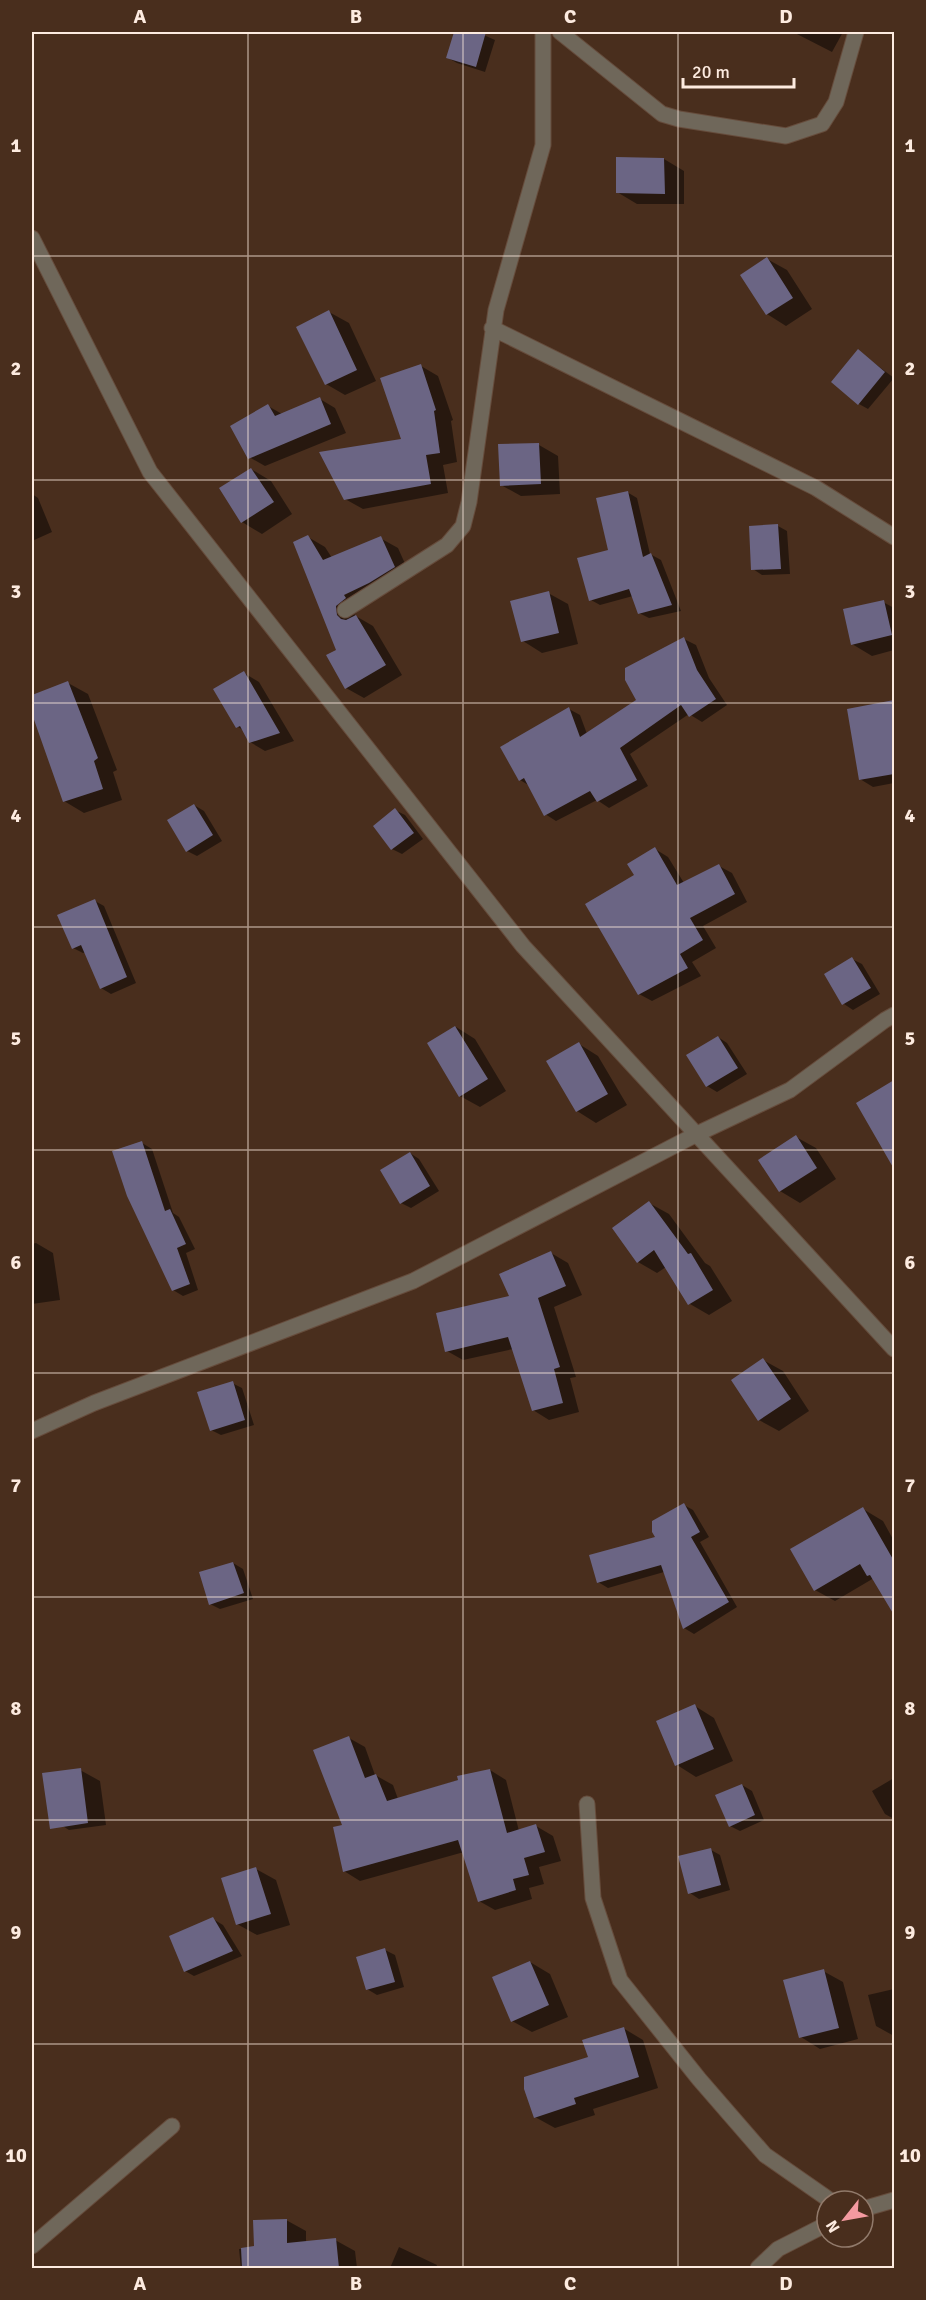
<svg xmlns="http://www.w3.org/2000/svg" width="926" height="2300" font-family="Signika,sans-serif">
  <rect width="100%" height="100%" fill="#492e1d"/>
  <path fill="#0007" d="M 456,32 L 477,32 L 495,40 L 485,72 L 457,63 L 448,58 Z
    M 793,32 L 843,32 L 832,52 Z
    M 664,159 L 684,171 L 684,204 L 637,204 L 617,192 Z
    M 767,259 L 787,270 L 812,309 L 786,326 L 767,314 Z
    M 329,312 L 349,323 L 376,381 L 345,395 L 326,384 Z
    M 858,351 L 894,378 L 868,409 L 859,404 Z
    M 421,366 L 438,376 L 453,420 L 451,421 L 457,462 L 443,465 L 448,493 L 363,509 L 345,499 L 403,440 Z
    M 320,399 L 335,408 L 346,433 L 265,466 L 249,457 L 268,406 L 282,414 Z
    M 539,445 L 558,456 L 560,494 L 521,496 L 501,485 Z
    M 251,469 L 271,481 L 292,514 L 262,534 L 242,522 L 221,488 Z
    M 627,492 L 637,498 L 650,554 L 661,560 L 681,611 L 649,618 L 639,613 L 633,596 L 600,605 L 591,600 L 610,551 Z
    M 32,494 L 38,498 L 52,532 L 32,541 Z
    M 778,526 L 787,531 L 790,574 L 762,575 L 753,569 Z
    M 308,537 L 325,547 L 332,558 L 380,538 L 398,548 L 411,577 L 387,592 L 360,605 L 362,608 L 354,615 L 373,626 L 402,675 L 364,698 L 346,688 Z
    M 548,593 L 568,604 L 578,644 L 542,653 L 523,641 Z
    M 883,602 L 894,608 L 894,650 L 872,656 L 852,644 Z
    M 684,639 L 696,645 L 709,678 L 727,705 L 702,722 L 689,714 L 630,754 L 648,786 L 609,808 L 597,800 L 556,821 L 545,814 L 530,786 L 520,780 L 569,709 L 580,715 L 587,734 L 638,700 Z
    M 244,673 L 259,682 L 294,741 L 265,751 L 250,742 L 243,730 L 238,727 Z
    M 68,683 L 88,694 L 117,770 L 113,772 L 122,800 L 84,813 L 64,801 L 32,711 L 32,696 Z
    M 894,701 L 894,783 L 873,787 L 860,779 L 848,710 Z
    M 194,805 L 204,811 L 222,841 L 197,856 L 187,851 Z
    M 395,810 L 405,815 L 423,839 L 402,854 L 392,849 Z
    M 655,849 L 668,857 L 684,883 L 719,866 L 732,873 L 747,902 L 703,926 L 716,948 L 692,962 L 701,976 L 652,1001 L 639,994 L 636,876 Z
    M 95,901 L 104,906 L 136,983 L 111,994 L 101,988 L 86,952 L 83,953 L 73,948 Z
    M 852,959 L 862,964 L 880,994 L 853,1010 L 844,1004 L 826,974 Z
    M 456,1027 L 475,1039 L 506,1091 L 480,1107 L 460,1096 Z
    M 718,1037 L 727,1043 L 747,1074 L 717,1092 L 707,1086 Z
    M 579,1044 L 598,1056 L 627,1105 L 596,1123 L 577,1111 Z
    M 893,1083 L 894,1084 L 894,1163 L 885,1151 Z
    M 796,1137 L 816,1148 L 836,1179 L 800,1203 L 780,1191 L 760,1160 Z
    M 142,1143 L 152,1149 L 173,1213 L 179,1217 L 195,1249 L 186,1253 L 198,1290 L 183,1296 L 173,1290 Z
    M 410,1153 L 419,1159 L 439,1191 L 411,1208 L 401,1203 Z
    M 649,1203 L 669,1214 L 705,1263 L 710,1266 L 732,1301 L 709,1315 L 690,1304 L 666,1267 L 657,1273 L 638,1262 Z
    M 36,1243 L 53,1253 L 60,1300 L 32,1304 L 32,1244 Z
    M 551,1253 L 568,1263 L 582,1295 L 554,1307 L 576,1377 L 570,1378 L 579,1412 L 549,1420 L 533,1410 L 513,1349 L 463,1360 L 447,1351 L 511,1297 Z
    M 763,1360 L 783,1371 L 809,1411 L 779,1431 L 759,1420 Z
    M 232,1383 L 242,1388 L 254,1425 L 221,1435 L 211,1430 Z
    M 684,1505 L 693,1510 L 709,1537 L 700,1542 L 737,1607 L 694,1634 L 684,1628 L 664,1572 L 608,1588 L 598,1582 L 657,1537 Z
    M 863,1509 L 883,1521 L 894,1541 L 894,1612 L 874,1578 L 835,1601 L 815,1590 Z
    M 233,1563 L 243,1569 L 253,1599 L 220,1609 L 210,1604 Z
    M 695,1706 L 714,1718 L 733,1761 L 696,1777 L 677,1765 L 658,1722 Z
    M 349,1738 L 365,1747 L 375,1775 L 393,1785 L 398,1799 L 490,1770 L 506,1780 L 519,1831 L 536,1826 L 553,1836 L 561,1861 L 539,1867 L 544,1884 L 529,1888 L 532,1899 L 495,1910 L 479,1901 L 464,1852 L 360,1881 L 344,1871 Z
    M 80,1770 L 100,1781 L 106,1825 L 69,1830 L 50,1818 Z
    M 894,1778 L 894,1819 L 885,1814 L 872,1791 Z
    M 742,1785 L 752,1791 L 764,1820 L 740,1831 L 730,1826 Z
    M 711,1850 L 720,1855 L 730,1890 L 699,1899 L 690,1893 Z
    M 256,1869 L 276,1880 L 290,1925 L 257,1935 L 237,1924 Z
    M 213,1919 L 223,1925 L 242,1956 L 194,1976 L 185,1971 Z
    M 385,1950 L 395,1955 L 404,1987 L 377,1995 L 367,1989 Z
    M 530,1962 L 550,1974 L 568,2017 L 532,2032 L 512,2021 Z
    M 823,1971 L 843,1982 L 858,2039 L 820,2049 L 801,2037 Z
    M 894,1989 L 894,2036 L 876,2026 L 868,1995 Z
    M 623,2028 L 643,2040 L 658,2088 L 593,2109 L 595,2115 L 555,2128 L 535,2117 Z
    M 286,2220 L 306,2231 L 306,2243 L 335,2240 L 355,2251 L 357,2268 L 241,2268 L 239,2249 L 256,2248 Z
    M 399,2247 L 437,2265 L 436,2268 L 390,2268 Z
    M 214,2267 L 217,2268 L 190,2268 Z"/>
  <path fill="#6b6584" d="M 454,32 L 486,32 L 476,67 L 446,58 Z
    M 616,157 L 664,158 L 665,194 L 616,193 Z
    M 767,257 L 793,298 L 766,315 L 740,275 Z
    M 329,310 L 357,370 L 325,385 L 296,327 Z
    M 858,349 L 885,372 L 858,405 L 831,382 Z
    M 421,364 L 436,410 L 434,411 L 440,453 L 426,455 L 431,484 L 344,500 L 319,452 L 401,439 L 380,378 Z
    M 320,397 L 331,424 L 248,459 L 230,426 L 268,404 L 275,416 Z
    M 539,443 L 541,484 L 500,486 L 498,444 Z
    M 251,468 L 274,502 L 241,523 L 219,488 Z
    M 628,491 L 643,557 L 651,553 L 672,605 L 638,614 L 629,589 L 589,601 L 577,558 L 608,550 L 596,498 Z
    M 778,524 L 781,569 L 751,570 L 749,526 Z
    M 308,535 L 323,560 L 381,536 L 395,567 L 369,583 L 344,595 L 346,598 L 336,606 L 337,615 L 341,619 L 346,620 L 356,615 L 386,665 L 345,689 L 326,655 L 336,650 L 293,542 Z
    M 549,591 L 559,633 L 521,642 L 510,601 Z
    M 884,600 L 892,635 L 851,645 L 843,609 Z
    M 684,637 L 697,670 L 716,699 L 689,717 L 681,705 L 620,748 L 637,780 L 597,802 L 590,791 L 544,816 L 524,778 L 519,781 L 500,747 L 569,707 L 580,737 L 636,700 L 625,680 L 625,668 Z
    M 244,671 L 280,733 L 249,743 L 240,726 L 236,728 L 213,689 Z
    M 68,681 L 98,758 L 94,761 L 103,789 L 63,802 L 32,714 L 32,695 Z
    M 894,700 L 894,774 L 859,780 L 847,709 Z
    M 194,804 L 213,835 L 186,852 L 167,820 Z
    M 395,808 L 414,833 L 391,850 L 373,826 Z
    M 655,847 L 677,885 L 719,864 L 735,894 L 690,918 L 703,940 L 680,954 L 688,968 L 638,995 L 585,904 L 634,875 L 627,864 Z
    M 95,899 L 127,977 L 100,989 L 81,945 L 72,949 L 57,915 Z
    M 852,957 L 871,988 L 842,1005 L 824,974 Z
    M 455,1026 L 488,1079 L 459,1097 L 427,1043 Z
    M 718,1036 L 738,1068 L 706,1087 L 686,1055 Z
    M 579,1042 L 608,1094 L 576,1112 L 546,1061 Z
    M 894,1080 L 894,1169 L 856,1103 Z
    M 796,1135 L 817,1168 L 779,1192 L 758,1160 Z
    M 142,1141 L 165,1211 L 170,1209 L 186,1244 L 177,1248 L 190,1284 L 172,1291 L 127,1196 L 112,1151 Z
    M 410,1152 L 430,1186 L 400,1204 L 380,1170 Z
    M 649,1201 L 688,1254 L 691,1253 L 713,1290 L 688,1305 L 654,1250 L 637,1263 L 612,1228 Z
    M 551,1251 L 566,1286 L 538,1298 L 560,1367 L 554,1369 L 563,1403 L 532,1411 L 508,1337 L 445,1352 L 436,1313 L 509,1296 L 499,1274 Z
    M 763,1358 L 791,1399 L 758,1421 L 731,1380 Z
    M 233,1381 L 245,1420 L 210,1431 L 197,1392 Z
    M 684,1503 L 700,1532 L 691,1537 L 729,1602 L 683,1629 L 661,1565 L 597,1583 L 589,1555 L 655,1537 L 652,1532 L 652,1521 Z
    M 863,1507 L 894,1561 L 894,1615 L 870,1575 L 867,1576 L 860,1564 L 814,1591 L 790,1549 Z
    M 233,1562 L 244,1593 L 209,1605 L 199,1572 Z
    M 695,1704 L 714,1749 L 675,1766 L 656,1721 Z
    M 349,1736 L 365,1778 L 376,1774 L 387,1801 L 458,1780 L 457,1776 L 490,1769 L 507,1833 L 536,1824 L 545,1852 L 524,1858 L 529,1875 L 513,1879 L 516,1890 L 478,1902 L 458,1840 L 343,1872 L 333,1827 L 342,1825 L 313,1750 Z
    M 81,1768 L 88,1823 L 50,1829 L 42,1773 Z
    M 742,1784 L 755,1815 L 729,1827 L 715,1795 Z
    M 711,1848 L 721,1885 L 688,1894 L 678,1856 Z
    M 256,1867 L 271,1914 L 236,1925 L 221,1878 Z
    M 213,1917 L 233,1951 L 184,1972 L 169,1936 Z
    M 385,1948 L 395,1982 L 366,1990 L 356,1957 Z
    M 530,1961 L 549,2005 L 511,2022 L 492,1977 Z
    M 824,1969 L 839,2028 L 799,2038 L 783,1980 Z
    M 624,2027 L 639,2077 L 574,2098 L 576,2104 L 534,2118 L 524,2089 L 524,2077 L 588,2057 L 582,2040 Z
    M 287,2219 L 287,2243 L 336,2238 L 339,2268 L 242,2268 L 241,2248 L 254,2246 L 253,2220 Z"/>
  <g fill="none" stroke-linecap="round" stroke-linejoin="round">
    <g stroke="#664c3c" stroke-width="17">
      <path id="minor" d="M 560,32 L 662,114 L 679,119 L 786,136 L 822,124 L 836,102 L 856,32
        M 32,238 L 150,472 L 523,946 L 894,1349
        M 492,328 L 816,488 L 894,537
        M 345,610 L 447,545 L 463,526 L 469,502 L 496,310 L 543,145 L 543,32
        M 32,1431 L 94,1403 L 413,1281 L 697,1134 L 790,1090 L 885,1020 L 894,1015
        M 587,1804 L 593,1898 L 620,1980 L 699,2079 L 765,2155 L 831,2201
        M 863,2209 L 894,2200
        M 32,2246 L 172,2126
        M 758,2268 L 778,2249 L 827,2224"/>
    </g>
    <use href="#minor" stroke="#6f675a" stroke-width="15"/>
  </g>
  <path fill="none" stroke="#fdebe0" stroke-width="1.5" stroke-opacity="0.55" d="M 248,32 L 248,2268M 463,32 L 463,2268M 678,32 L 678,2268M 32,256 L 894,256M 32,480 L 894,480M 32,703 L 894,703M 32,927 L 894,927M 32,1150 L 894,1150M 32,1373 L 894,1373M 32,1597 L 894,1597M 32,1820 L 894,1820M 32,2044 L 894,2044"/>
  <rect width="926" height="2300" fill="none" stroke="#492e1d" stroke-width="66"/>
  <g transform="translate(845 2219) rotate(239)"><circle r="28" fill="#492e1d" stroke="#917a6b" stroke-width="1.5"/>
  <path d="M0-4.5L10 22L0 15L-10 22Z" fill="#f49aa0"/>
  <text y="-9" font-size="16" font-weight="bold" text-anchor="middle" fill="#fdebe0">N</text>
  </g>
  <path d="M683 78v9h111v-9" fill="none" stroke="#fdebe0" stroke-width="3"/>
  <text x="692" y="78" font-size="18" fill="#fdebe0" stroke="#492e1d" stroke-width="4.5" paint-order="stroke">20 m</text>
  <rect x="33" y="33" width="860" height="2234" fill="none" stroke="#fdebe0" stroke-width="2"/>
  <g font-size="20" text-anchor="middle" font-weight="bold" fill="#fdebe0">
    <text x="140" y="23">A</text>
    <text x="356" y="23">B</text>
    <text x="570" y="23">C</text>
    <text x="786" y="23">D</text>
    <text x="16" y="152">1</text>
    <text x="910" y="152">1</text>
    <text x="16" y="375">2</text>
    <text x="910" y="375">2</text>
    <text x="16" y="598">3</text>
    <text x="910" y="598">3</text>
    <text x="16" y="822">4</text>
    <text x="910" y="822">4</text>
    <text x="16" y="1045">5</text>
    <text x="910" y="1045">5</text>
    <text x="16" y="1269">6</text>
    <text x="910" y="1269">6</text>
    <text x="16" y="1492">7</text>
    <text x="910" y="1492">7</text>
    <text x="16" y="1715">8</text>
    <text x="910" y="1715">8</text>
    <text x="16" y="1939">9</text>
    <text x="910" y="1939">9</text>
    <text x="16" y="2162">10</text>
    <text x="910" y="2162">10</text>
    <text x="140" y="2290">A</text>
    <text x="356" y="2290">B</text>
    <text x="570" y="2290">C</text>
    <text x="786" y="2290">D</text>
  </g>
</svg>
